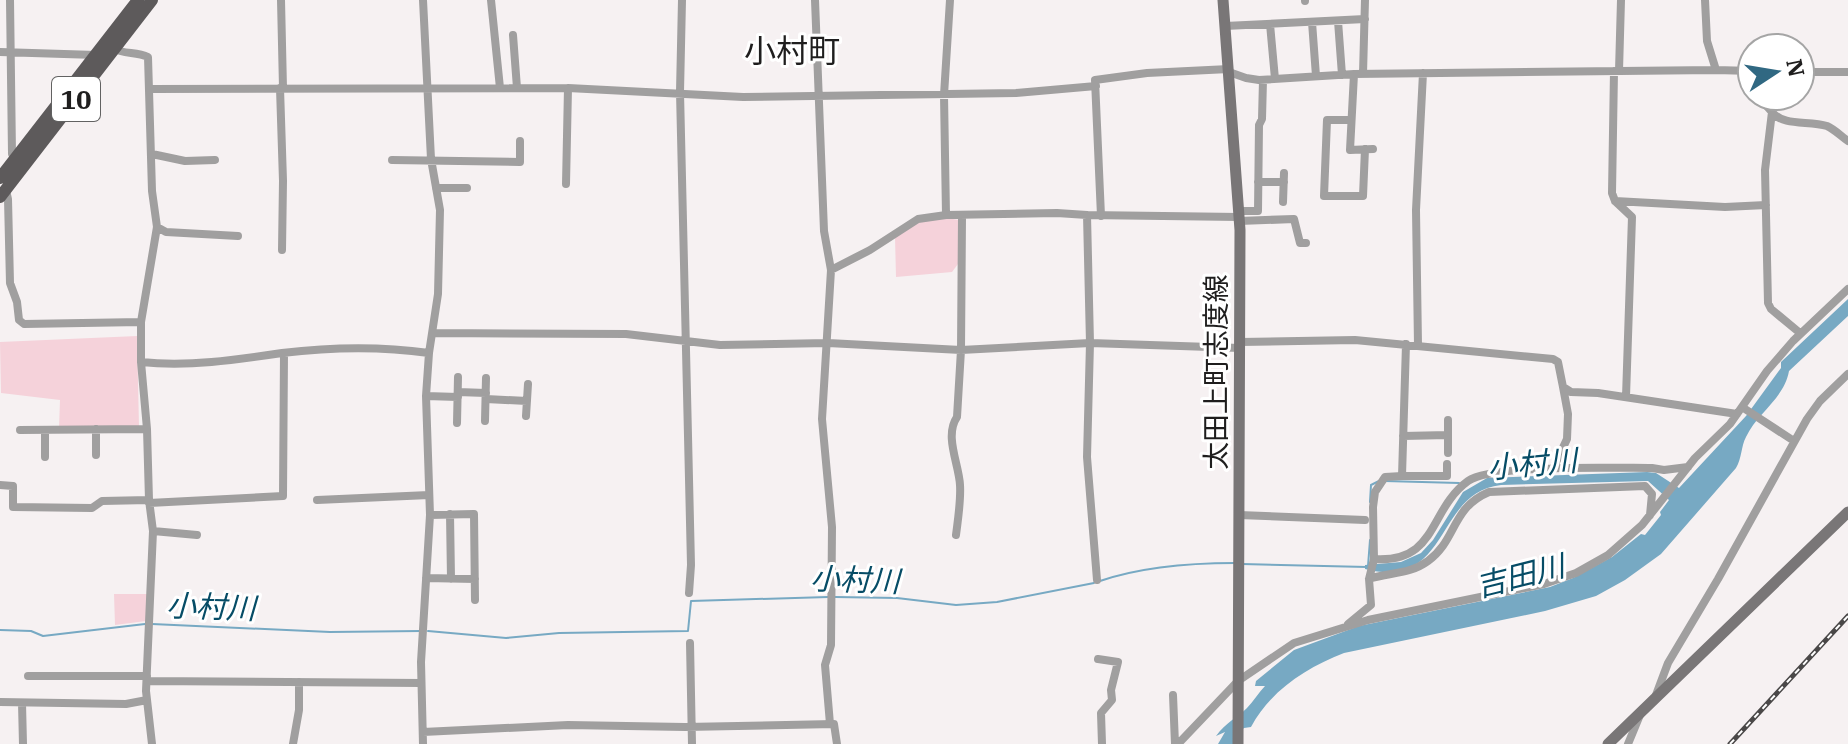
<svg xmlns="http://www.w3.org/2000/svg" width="1848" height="744" font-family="'IBM Plex Serif','Noto Sans JP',serif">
  <rect width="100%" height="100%" fill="#f6f1f2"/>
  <path fill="#f5d2da" d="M 947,218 L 959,220 L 958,264 L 952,272 L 896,277 L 895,237 L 918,221 Z
    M 137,336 L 139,427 L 59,429 L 60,400 L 1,393 L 0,342 Z
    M 114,594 L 147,594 L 146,621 L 115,625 Z"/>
  <path fill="#77a9c3" d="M 1848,299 L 1848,316 L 1789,371 C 1784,399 1757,413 1746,437 C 1741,446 1742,458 1736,468 L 1661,554 L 1625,580 L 1596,596 L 1545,611 L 1344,653 C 1306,668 1271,690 1251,727 L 1244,728 L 1235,736 L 1234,744 L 1218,744 L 1225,732 L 1216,736 C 1226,722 1237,718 1247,708 C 1254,701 1258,693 1265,686 L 1255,686 L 1256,681 L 1294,650 L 1359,626 L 1550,587 L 1573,578 L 1612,557 L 1641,534 L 1645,535 L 1661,515 L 1660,512 L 1669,500 L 1648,481 L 1501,485 C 1434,492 1451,591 1365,569 L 1365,565 L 1401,562 L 1421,553 L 1433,540 L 1463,492 L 1487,478 L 1647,472 L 1656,473 L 1679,488 L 1746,416 L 1781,368 L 1781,362 Z"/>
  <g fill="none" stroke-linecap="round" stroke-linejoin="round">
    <path stroke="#77a9c3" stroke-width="2" d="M 1385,481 L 1459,483
      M 1370,502 L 1371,485 L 1379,481
      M 1242,564 L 1367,567
      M 1368,566 L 1370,540
      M 1100,581 C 1141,567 1192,563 1235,563
      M 835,597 L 897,598 L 956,605 L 997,602 L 1094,583
      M 152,624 L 330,632 L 421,631
      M 0,630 L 31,631 L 43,636 L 145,624
      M 428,631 L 506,638 L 559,633 L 688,631 L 691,601 L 828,597"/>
    <path stroke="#a09f9f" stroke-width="8" d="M 10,0 L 12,154 L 15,158
      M 281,0 L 283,88
      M 491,0 L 500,88
      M 682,0 L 680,92 L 691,565 L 689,593
      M 815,0 L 824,231 L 831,270 L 822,419 L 832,527 L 831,645 L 825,665 L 830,724
      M 1305,0 L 1305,1
      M 1705,0 L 1707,41 L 1716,70
      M 1338,21 L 1342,75
      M 1312,22 L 1316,76
      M 1270,24 L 1275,79
      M 1225,26 L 1365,19
      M 513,35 L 517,88
      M 113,48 C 124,55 136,51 148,57 L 152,191 L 157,227 L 141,322 L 141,362 L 147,429 L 149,500 L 153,531 L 146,691 L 152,744
      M 0,52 L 96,55
      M 1614,71 L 1612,193 L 1615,201 L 1632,217 L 1626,397
      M 1619,71 L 1621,0
      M 1750,71 L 1752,88
      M 1229,72 L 1246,78 L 1259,80 L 1354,74 L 1716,70 L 1752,71
      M 1800,72 L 1848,72
      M 1354,74 L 1350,150 L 1373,149
      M 1363,74 L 1365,0
      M 280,88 L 283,181 L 282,250
      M 151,89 L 568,88 L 743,97 L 1016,93 L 1096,86
      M 1758,96 L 1772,112 L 1765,170 L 1768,303 L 1771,309 L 1800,333
      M 1772,112 C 1784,127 1809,120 1827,126 C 1834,129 1841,136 1848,141
      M 1351,120 L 1327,120 L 1324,196 L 1363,196 L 1365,149
      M 152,154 L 185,161 L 215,160
      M 392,160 L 520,162 L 520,141
      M 1258,182 L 1284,182
      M 566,184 L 568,88
      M 436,188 L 467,188
      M 6,190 L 8,199 L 10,283 L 17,302 L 19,320 L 24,324 L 141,322
      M 1615,201 L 1725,207 L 1766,205
      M 1283,202 L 1284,173
      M 1239,211 L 1258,211 L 1259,125 L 1262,119 L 1263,80
      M 946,215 L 944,95 L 950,0
      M 1101,216 L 1095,80 L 1147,73 L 1229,69
      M 1239,221 L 1294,219 L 1300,243 L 1306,243
      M 157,227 L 166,232 L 238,236
      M 831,270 L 870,250 L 918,219 L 946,215 L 1057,213 L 1087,215
      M 434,333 L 626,334 L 720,345 L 828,343 L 961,350 L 1090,343 L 1240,348
      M 1240,342 L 1355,340 L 1553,359 L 1558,362 L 1563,387 L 1571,392 L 1598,393 L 1737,414
      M 1418,345 L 1416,210 L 1423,73
      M 141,362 C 188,367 235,360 282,353 C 331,347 380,346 429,353
      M 458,392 L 486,393
      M 426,396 L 458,397
      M 486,399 L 527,401
      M 1742,407 L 1794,441
      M 526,416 L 528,384
      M 485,421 L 486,378
      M 457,423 L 458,377
      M 96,429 L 96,455
      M 20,430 L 147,429
      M 1403,436 L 1448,435
      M 1448,453 L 1448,420
      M 45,457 L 45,430
      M 1553,469 L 1567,439 L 1568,414 L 1563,387
      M 1402,476 L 1447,476 L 1447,464
      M 0,485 L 13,486 L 13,507 L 92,508 L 102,501 L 149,500
      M 317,500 L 429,495
      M 149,503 L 283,496 L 284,353
      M 450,514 L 451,579
      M 430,515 L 474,514 L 475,600
      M 1239,515 L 1365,520
      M 153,531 L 197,535
      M 956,535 C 958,519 961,501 960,485 C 959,464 944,436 957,417 L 961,350 L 962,217
      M 1374,559 C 1438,563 1428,510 1468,481 C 1492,464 1616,468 1652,468 L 1664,470 L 1688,467
      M 426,578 L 475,579
      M 1369,579 C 1389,572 1409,575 1428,561 C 1457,540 1451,508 1489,492 L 1645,486 L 1652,494 L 1650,515
      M 1097,580 L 1087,457 L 1090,343 L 1087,215 L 1239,217
      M 1348,624 L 1371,605 L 1369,579 L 1374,559 L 1373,507 L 1375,492 L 1385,477 L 1402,476 L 1406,344
      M 690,643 L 692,744
      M 1098,659 L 1118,662 L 1111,690 L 1112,700 L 1101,713 L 1102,744
      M 28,676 L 147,676
      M 147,681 L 421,683
      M 1173,695 L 1175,744
      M 1656,695 L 1668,663 L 1718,579 L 1807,419 L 1820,401 L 1848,374
      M 0,702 L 126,704 L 147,700
      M 22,703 L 23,744
      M 423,732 L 568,725 L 685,727 L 834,724 L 837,744
      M 293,744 L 299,710 L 299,682
      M 423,744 L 421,662 L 430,515 L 426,396 L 429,353 L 438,294 L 440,210 L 431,159 L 423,0
      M 1178,744 L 1238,681 L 1294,643 L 1368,620 L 1544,584 L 1576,573 L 1608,555 L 1642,525 L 1695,458 L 1730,424 L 1767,371 L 1793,341 L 1848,289
      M 1628,744 L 1640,715"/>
    <path stroke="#797677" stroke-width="11" d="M 1223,0 L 1240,230 L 1238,744
      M 1608,744 L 1848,512"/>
    <path stroke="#5d5a5b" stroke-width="12" d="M 0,178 L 138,0
      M 0,197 L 152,0"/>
    <g stroke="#4a4848" stroke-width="5">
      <path id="rail" d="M 1730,744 L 1848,616"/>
    </g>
    <use href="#rail" stroke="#fff" stroke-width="2" stroke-dasharray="6" stroke-linecap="butt"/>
  </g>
  <g text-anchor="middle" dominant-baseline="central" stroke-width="6" stroke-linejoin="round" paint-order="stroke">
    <rect fill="#fff" stroke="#626262" stroke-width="2" x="52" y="77" width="48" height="44" rx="6"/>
    <g font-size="26" font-weight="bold" fill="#1f1e1e">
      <text x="76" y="99">10</text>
    </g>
    <g font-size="28" fill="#1f1e1e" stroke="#fff">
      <text transform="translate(1215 372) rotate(-90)">太田上町志度線</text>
    </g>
    <g font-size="30" font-style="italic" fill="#064c66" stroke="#fff">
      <text transform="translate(1532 463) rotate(-5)">小村川</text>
      <text transform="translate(1520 575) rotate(-14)">吉田川</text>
      <text transform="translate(855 579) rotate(2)">小村川</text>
      <text transform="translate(211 606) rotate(2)">小村川</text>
    </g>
    <g font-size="32" fill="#1f1e1e" stroke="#fff">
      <text x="792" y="50">小村町</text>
    </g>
  </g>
  <g transform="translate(1776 72) rotate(78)"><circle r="38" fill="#ffffff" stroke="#a5a5a5" stroke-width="2"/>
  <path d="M0-6L14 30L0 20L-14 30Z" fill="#306882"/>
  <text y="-12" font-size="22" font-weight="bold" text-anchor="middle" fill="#1f1e1e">N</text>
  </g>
</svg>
